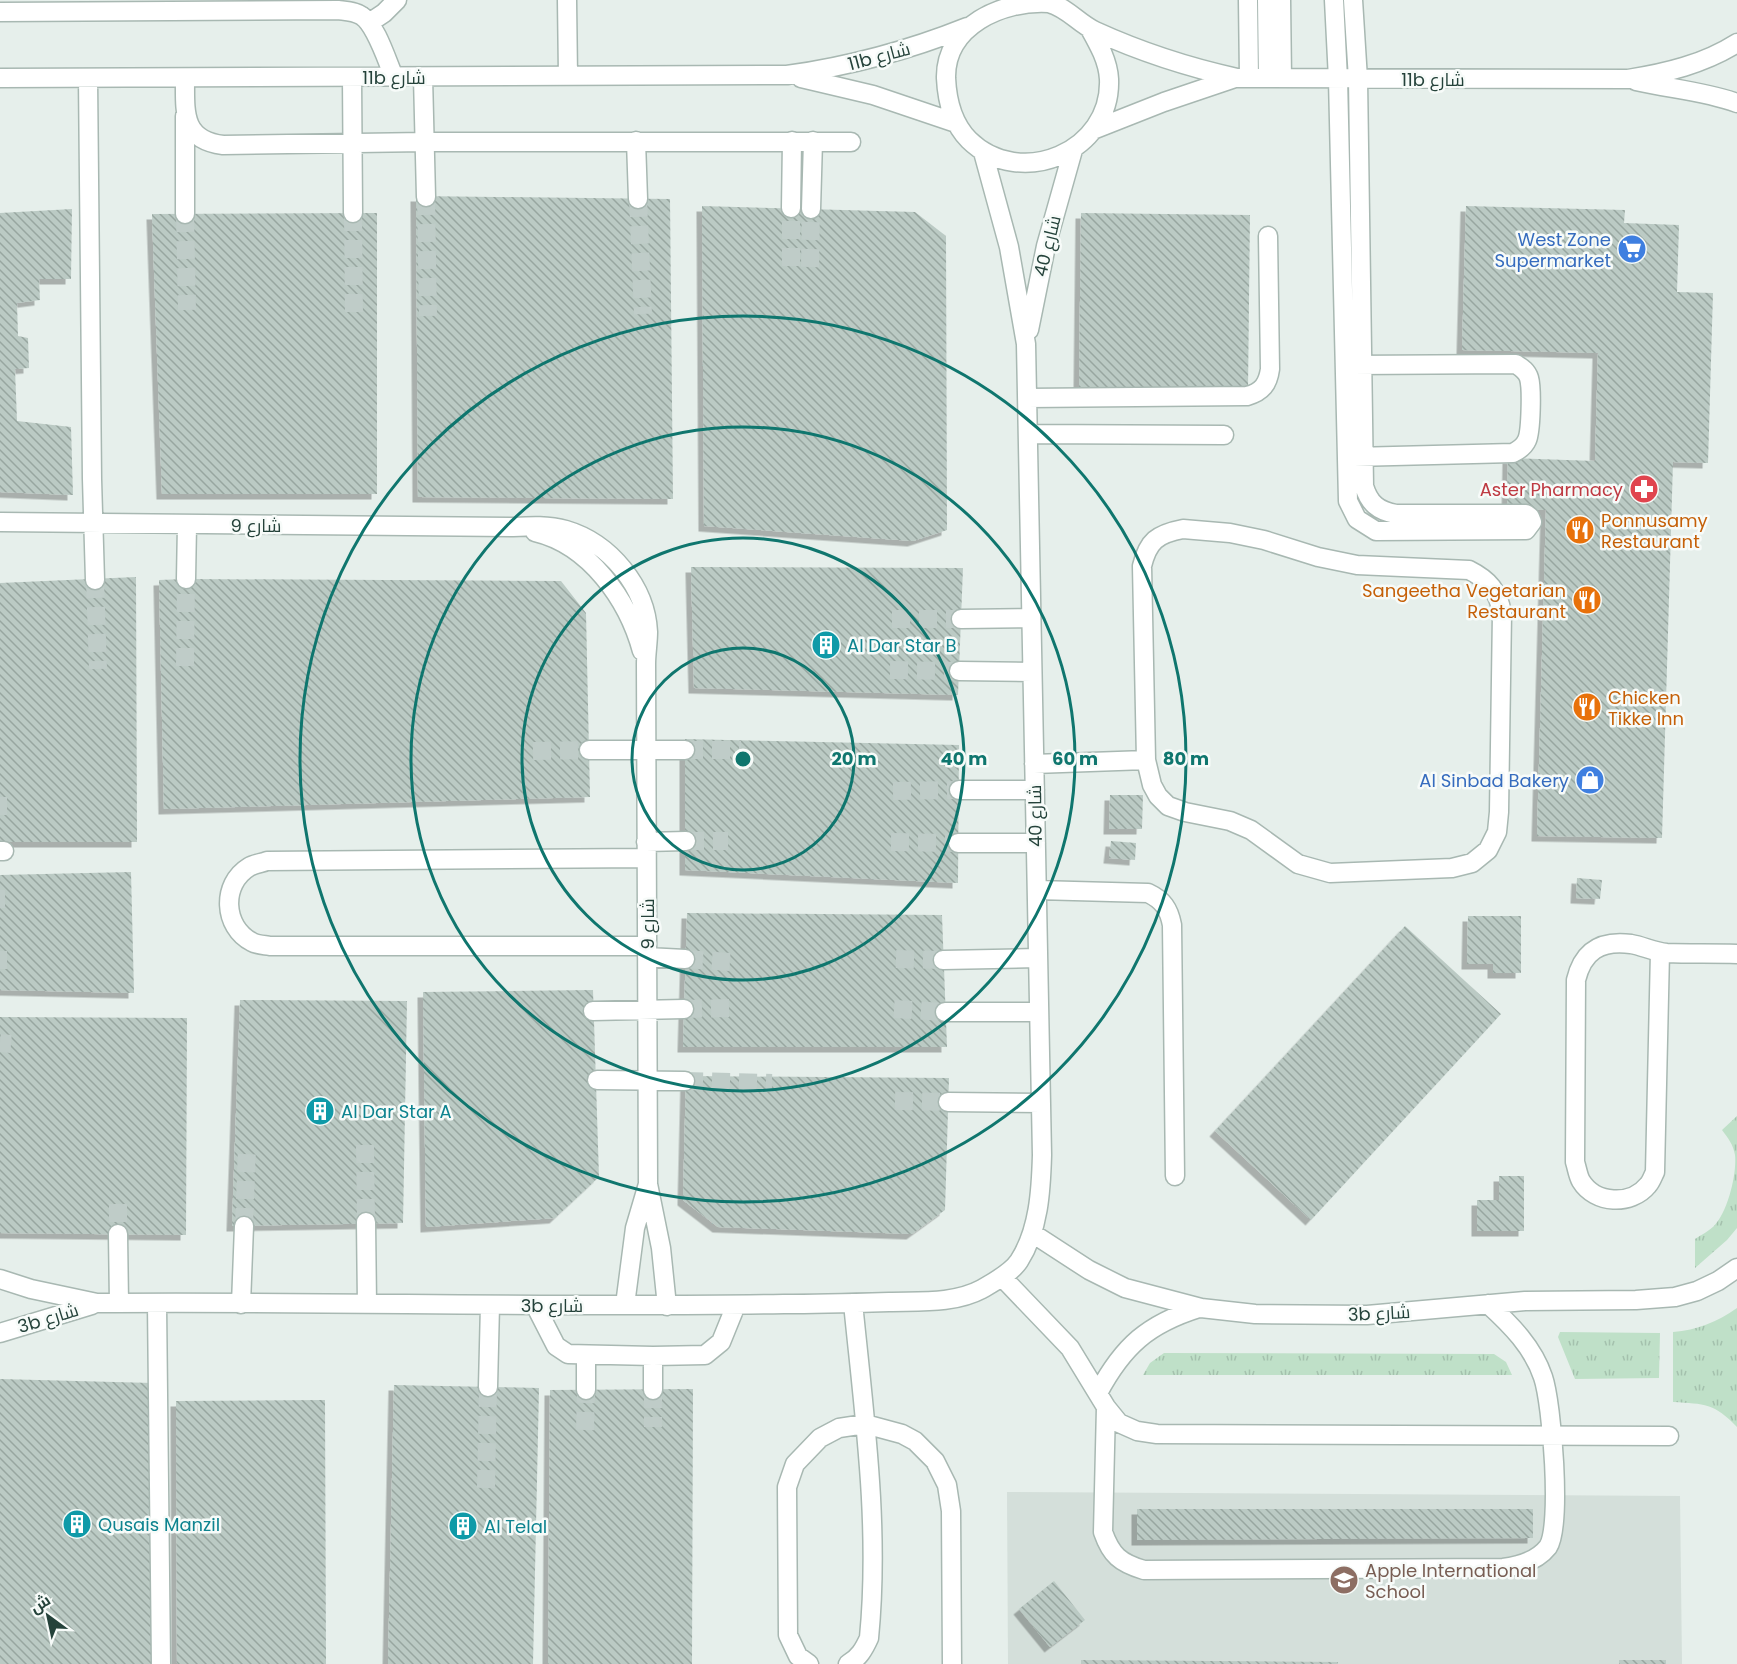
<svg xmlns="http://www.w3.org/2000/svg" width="1737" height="1664" font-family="Poppins,Cairo,sans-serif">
  <defs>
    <pattern id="grass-tufts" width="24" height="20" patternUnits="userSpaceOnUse" patternTransform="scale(1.5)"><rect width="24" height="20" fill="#bfe0c8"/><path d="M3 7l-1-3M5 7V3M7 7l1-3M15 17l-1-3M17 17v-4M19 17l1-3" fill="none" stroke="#a4c1ad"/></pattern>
    <pattern id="building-back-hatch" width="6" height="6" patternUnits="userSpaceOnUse" patternTransform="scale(1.5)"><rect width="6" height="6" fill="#bbcac4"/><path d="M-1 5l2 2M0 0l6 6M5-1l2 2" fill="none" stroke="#98a6a0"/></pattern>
    <filter id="shadow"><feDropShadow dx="-5.5" dy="5.5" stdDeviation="0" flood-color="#0004"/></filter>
  </defs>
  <rect width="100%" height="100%" fill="#e6efeb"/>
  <path fill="#d4dfda" d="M 1007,1492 L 1680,1496 L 1682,1664 L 1008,1664 Z"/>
  <path fill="url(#grass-tufts)" d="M 1737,1116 L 1737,1228 L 1727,1240 L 1695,1268 L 1695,1239 C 1701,1235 1709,1231 1714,1226 C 1728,1212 1737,1173 1735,1155 C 1733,1144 1728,1138 1722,1130 Z
    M 1737,1308 L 1737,1427 C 1714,1403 1705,1404 1673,1402 L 1673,1332 C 1697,1330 1717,1322 1737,1308 Z
    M 1560,1332 L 1660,1333 L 1659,1378 L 1575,1379 L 1558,1337 Z
    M 1164,1353 L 1494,1354 L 1506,1362 L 1512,1375 L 1143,1375 L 1150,1363 Z"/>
  <path fill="url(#building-back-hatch)" filter="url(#shadow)" d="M 416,196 L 670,199 L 673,499 L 418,497 Z
    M 702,206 L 915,212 L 946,236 L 947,530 L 913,541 L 704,526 Z
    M 1466,206 L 1625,210 L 1624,223 L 1679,225 L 1677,292 L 1713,293 L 1708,463 L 1673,462 L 1662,838 L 1537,836 L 1546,510 L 1507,509 L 1508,458 L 1595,461 L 1598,353 L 1462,350 Z
    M 72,209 L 71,279 L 39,279 L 40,300 L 17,303 L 18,336 L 28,338 L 29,368 L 15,369 L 17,421 L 71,427 L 73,495 L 0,492 L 0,213 Z
    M 377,213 L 377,494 L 162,494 L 152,214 Z
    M 1081,213 L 1250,215 L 1248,389 L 1079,388 Z
    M 691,567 L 963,568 L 958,695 L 694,688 Z
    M 136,577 L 137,842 L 0,842 L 0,583 Z
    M 186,579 L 561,581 L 586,613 L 590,797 L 164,809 L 159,580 Z
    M 685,739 L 959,745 L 958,883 L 685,870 Z
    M 1110,795 L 1143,795 L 1142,829 L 1109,829 Z
    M 1111,841 L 1136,843 L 1135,860 L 1109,858 Z
    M 131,872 L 134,993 L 0,990 L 0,875 Z
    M 1577,878 L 1602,880 L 1600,899 L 1576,898 Z
    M 687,913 L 942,915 L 947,1047 L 683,1047 Z
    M 1468,916 L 1521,916 L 1521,973 L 1493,973 L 1493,964 L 1467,964 Z
    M 1405,926 L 1501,1014 L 1311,1220 L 1215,1131 Z
    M 593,990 L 599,1177 L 555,1218 L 426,1227 L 423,992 Z
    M 240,1000 L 407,1001 L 403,1223 L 232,1226 Z
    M 0,1017 L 187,1018 L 186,1235 L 0,1233 Z
    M 686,1076 L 949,1078 L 945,1210 L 912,1234 L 718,1227 L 683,1200 Z
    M 1499,1176 L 1524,1176 L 1524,1231 L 1477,1231 L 1477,1200 L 1499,1200 Z
    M 0,1379 L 153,1383 L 154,1664 L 0,1664 Z
    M 394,1385 L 539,1388 L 533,1664 L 388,1664 Z
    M 693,1389 L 692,1664 L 548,1664 L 550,1390 Z
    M 325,1400 L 326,1664 L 177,1664 L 176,1401 Z
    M 1137,1509 L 1533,1509 L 1533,1538 L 1137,1540 Z
    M 1054,1581 L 1085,1620 L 1050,1647 L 1019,1609 Z
    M 1081,1660 L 1338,1662 L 1338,1664 L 1081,1664 Z
    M 1619,1660 L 1666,1660 L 1666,1664 L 1619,1664 Z"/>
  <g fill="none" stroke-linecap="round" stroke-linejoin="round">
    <path stroke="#bfccc8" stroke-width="18" stroke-dasharray="18 9" stroke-linecap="butt" d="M 426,197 L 428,316
      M 638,199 L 643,314
      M 353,213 L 354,315
      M 185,214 L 187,310
      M 791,266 L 791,208
      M 810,267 L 811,209
      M 95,580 L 98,669
      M 892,619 L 961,619
      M 185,666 L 186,579
      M 890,670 L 959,671
      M 685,750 L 741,750
      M 533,751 L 589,750
      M 893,791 L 959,790
      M 0,806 L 7,806
      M 686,841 L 728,841
      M 891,842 L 958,843
      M 0,899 L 5,899
      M 685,959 L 730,962
      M 896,959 L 943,960
      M 0,960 L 7,960
      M 684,1009 L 730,1008
      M 894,1009 L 945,1012
      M 0,1043 L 11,1044
      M 685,1081 L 772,1083
      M 895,1101 L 948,1102
      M 365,1145 L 366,1222
      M 118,1204 L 118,1234
      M 244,1226 L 247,1146
      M 653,1390 L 653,1427
      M 585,1430 L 586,1390
      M 486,1488 L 488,1387"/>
    <g stroke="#a8b8b2" stroke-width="21">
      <path id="minor" d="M 567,0 L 568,76
        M 1248,0 L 1249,78
        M 1267,0 L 1268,78
        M 1281,0 L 1282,78
        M 1334,0 L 1338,79 L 1348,501 L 1357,519 L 1376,531 L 1526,530 L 1532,522 L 1530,517 L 1526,514 L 1396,514 C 1378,511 1369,503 1364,486 L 1358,79 L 1353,0
        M 0,12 L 338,10 C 346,11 355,11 362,16 C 376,25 387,61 394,77
        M 369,23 L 384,13 L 397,0
        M 1090,29 C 1099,45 1108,61 1109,79 C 1112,152 1020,190 969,140 C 952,123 947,100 946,78 C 945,26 1002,0 1049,3 C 1068,8 1078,23 1095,31 C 1141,52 1187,67 1237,78 L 1628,79 C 1666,73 1704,64 1737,43
        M 352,77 L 353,213
        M 423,77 L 426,197
        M 0,78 L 787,75 C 851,66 907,51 967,27
        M 88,78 L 92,479 L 95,580
        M 801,78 L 873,95 L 956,123
        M 185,79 C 185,112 182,140 223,145 L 425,142 L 851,142
        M 1636,81 C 1670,89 1704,91 1737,103
        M 185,116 L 185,214
        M 1093,130 L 1164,102 L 1235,78
        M 636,141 L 638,199
        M 791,208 L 792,141
        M 811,209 L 813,141
        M 1029,330 L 1046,246 L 1073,150
        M 1352,365 L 1516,364 C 1522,368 1527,371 1529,378 C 1532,388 1531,431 1527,440 C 1524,447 1519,450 1513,453 L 1354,457
        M 1027,398 L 1247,396 C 1262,392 1268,384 1270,369 L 1268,236
        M 1028,434 L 1224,435
        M 0,522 L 512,527 C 531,526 548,525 566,530 C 610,543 646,587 648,632 C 648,642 646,654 646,664 L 648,1184 L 661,1248 L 667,1306
        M 1183,529 L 1230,533 L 1264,540 L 1318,557 L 1357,565 L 1469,570 C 1489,580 1498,591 1502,613 L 1499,812 L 1497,832 L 1488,850 L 1472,863 L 1452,868 L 1330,873 L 1298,864 L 1251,830 L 1230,821 L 1185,812 L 1168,806 L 1158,796 L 1152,785 L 1146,760 L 1142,566 C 1148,541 1157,534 1183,529 Z
        M 535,532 C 590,545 628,600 642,651
        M 186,579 L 187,525
        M 961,619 L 1031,618
        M 959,671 L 1032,672
        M 589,750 L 685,750
        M 1034,764 L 1146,760
        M 959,790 L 1035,790
        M 646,842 L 686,841
        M 958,843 L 1036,843
        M 0,851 L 4,851
        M 646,858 L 267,861 C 262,863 254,864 249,867 C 221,884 223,927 252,942 C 257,945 265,945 270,946 L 647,946
        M 1037,890 L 1148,893 C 1163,900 1169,909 1172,925 L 1175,1176
        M 1660,952 L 1655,1172 C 1653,1176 1651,1182 1648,1185 C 1631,1206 1595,1204 1581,1181 C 1578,1176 1577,1168 1575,1162 L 1576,980 C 1583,951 1600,940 1631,944 C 1643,946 1654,952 1667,953 C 1690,954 1714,953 1737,954
        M 647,957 L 685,959
        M 943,960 L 1038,958
        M 593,1011 L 684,1009
        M 945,1012 L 1039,1012
        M 597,1080 L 685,1081
        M 948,1102 L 1041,1103
        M 366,1222 L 367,1304
        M 1032,1233 L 1089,1270 L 1125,1288 L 1201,1308 L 1255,1314 L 1367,1315 L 1525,1301 L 1636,1300 L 1675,1297 L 1697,1291 L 1718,1281 L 1737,1268
        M 118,1234 L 119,1303
        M 1002,1277 L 1070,1348 L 1106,1407 L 1119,1423 L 1137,1431 L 1157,1434 L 1669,1436
        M 0,1279 L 31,1289 L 97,1303 C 326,1301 555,1308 784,1304 C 819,1304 854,1303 889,1302 C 919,1301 954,1304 982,1289 C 994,1282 1011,1273 1019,1261 C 1039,1230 1041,1190 1042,1155 L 1026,344 L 1009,247 L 983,152
        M 157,1304 L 161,1664
        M 241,1304 L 244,1226
        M 535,1305 L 556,1346 L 568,1354 L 653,1356 L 705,1355 L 721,1342 L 736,1305
        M 625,1305 L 635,1228 L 648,1184
        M 0,1333 L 92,1305
        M 488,1387 L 490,1305
        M 586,1390 L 586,1355
        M 653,1390 L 653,1356
        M 1098,1393 C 1123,1346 1148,1324 1199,1308
        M 1106,1407 L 1103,1532 C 1111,1555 1120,1563 1144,1570 L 1503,1568 C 1519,1566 1537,1561 1548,1547 C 1562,1526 1552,1403 1543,1377 C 1533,1347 1511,1325 1488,1304
        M 809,1664 L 798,1656 L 788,1635 L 787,1487 L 795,1464 L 820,1438 L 839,1428 L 865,1424 L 902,1434 L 915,1441 L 935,1461 L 947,1485 L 951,1511 L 952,1664
        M 848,1664 C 859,1658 864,1649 869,1638 C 880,1526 864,1414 853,1303"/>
    </g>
    <use href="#minor" stroke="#fff" stroke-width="18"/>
  </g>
  <g fill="none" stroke="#0f766e" stroke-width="3">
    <circle cx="743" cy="759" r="111"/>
    <circle cx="743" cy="759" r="221"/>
    <circle cx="743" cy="759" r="332"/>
    <circle cx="743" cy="759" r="443"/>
  </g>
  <defs>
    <g id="supermarket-disc" transform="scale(1.5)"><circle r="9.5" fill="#3f7fe0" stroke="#f7fbf9"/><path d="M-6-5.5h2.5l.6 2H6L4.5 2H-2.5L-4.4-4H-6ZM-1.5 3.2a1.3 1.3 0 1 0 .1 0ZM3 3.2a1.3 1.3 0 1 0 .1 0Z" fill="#fff"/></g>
    <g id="pharmacy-disc" transform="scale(1.5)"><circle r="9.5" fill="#e0444e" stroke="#f7fbf9"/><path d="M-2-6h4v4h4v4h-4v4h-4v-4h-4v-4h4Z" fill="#fff"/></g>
    <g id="restaurant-disc" transform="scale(1.5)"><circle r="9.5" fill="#e8710a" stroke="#f7fbf9"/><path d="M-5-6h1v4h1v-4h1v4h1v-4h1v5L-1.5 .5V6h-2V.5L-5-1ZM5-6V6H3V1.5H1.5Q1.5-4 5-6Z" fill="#fff"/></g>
    <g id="building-disc" transform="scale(1.5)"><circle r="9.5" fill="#0f9aa8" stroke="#f7fbf9"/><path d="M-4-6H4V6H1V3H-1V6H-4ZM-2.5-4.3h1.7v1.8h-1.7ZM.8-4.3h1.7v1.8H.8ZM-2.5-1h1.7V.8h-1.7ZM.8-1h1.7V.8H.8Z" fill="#fff"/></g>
    <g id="shop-disc" transform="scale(1.5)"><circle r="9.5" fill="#3f7fe0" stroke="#f7fbf9"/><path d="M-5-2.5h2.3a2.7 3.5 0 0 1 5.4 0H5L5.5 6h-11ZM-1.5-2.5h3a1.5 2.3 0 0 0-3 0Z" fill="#fff"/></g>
    <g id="school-disc" transform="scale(1.5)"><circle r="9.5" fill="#8d6e63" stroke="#f7fbf9"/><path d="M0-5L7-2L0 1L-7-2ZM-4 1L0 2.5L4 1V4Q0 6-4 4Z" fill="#fff"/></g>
  </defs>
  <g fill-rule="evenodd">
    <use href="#supermarket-disc" x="1632" y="249"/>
    <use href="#pharmacy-disc" x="1644" y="489"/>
    <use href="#restaurant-disc" x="1580" y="530"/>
    <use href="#restaurant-disc" x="1587" y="600"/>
    <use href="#building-disc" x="826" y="645"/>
    <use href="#restaurant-disc" x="1587" y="707"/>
    <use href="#shop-disc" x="1590" y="780"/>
    <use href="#building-disc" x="320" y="1111"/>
    <use href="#building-disc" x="77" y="1524"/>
    <use href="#building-disc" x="463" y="1526"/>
    <use href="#school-disc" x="1344" y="1580"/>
  </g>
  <g text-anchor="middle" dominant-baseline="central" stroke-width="5" stroke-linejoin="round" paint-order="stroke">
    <g font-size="18" fill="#24423a" stroke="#f7fbf9">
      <text transform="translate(879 56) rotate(-15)">11b شارع</text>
      <text x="394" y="77">11b شارع</text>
      <text x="1433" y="79">11b شارع</text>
      <text transform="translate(1047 246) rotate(-76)">شارع 40</text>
      <text x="256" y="525">شارع 9</text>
      <text transform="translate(1035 816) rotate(-91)">شارع 40</text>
      <text transform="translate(647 924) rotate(-90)">شارع 9</text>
      <text x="552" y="1305">3b شارع</text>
      <text transform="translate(1379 1313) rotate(-3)">3b شارع</text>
      <text transform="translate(48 1318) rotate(-17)">3b شارع</text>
    </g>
    <g font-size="18" fill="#366cbe" stroke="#f7fbf9" text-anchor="end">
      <text x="1611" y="239">West Zone<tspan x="1611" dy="21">Supermarket</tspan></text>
      <text x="1569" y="780">Al Sinbad Bakery</text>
    </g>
    <g font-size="18" fill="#be3a42" stroke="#f7fbf9" text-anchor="end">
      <text x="1623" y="489">Aster Pharmacy</text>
    </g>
    <g font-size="18" fill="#c56008" stroke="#f7fbf9" text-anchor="start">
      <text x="1601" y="520">Ponnusamy<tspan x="1601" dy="21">Restaurant</tspan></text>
      <text x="1566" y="590" text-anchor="end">Sangeetha Vegetarian<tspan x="1566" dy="21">Restaurant</tspan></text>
      <text x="1608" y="697">Chicken<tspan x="1608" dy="21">Tikke Inn</tspan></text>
    </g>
    <g font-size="18" fill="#0d838f" stroke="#f7fbf9" text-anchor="start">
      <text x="847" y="645">Al Dar Star B</text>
      <text x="341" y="1111">Al Dar Star A</text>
      <text x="98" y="1524">Qusais Manzil</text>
      <text x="484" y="1526">Al Telal</text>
    </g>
    <g font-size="18" fill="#785e54" stroke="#f7fbf9" text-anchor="start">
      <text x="1365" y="1570">Apple International<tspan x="1365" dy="21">School</tspan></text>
    </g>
  </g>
  <circle cx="743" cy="759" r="9" fill="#0f766e" stroke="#f7fbf9" stroke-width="3"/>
  <g font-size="18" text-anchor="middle" font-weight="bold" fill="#0f766e" stroke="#f7fbf9" stroke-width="5" stroke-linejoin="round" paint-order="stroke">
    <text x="854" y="765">20 m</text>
    <text x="964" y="765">40 m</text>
    <text x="1075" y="765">60 m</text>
    <text x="1186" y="765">80 m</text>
  </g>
  <g transform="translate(48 1616) rotate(327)" stroke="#f7fbf9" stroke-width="4.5" paint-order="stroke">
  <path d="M0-4.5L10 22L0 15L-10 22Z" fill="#24423a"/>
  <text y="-9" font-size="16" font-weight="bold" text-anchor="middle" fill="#24423a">ش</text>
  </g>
</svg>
